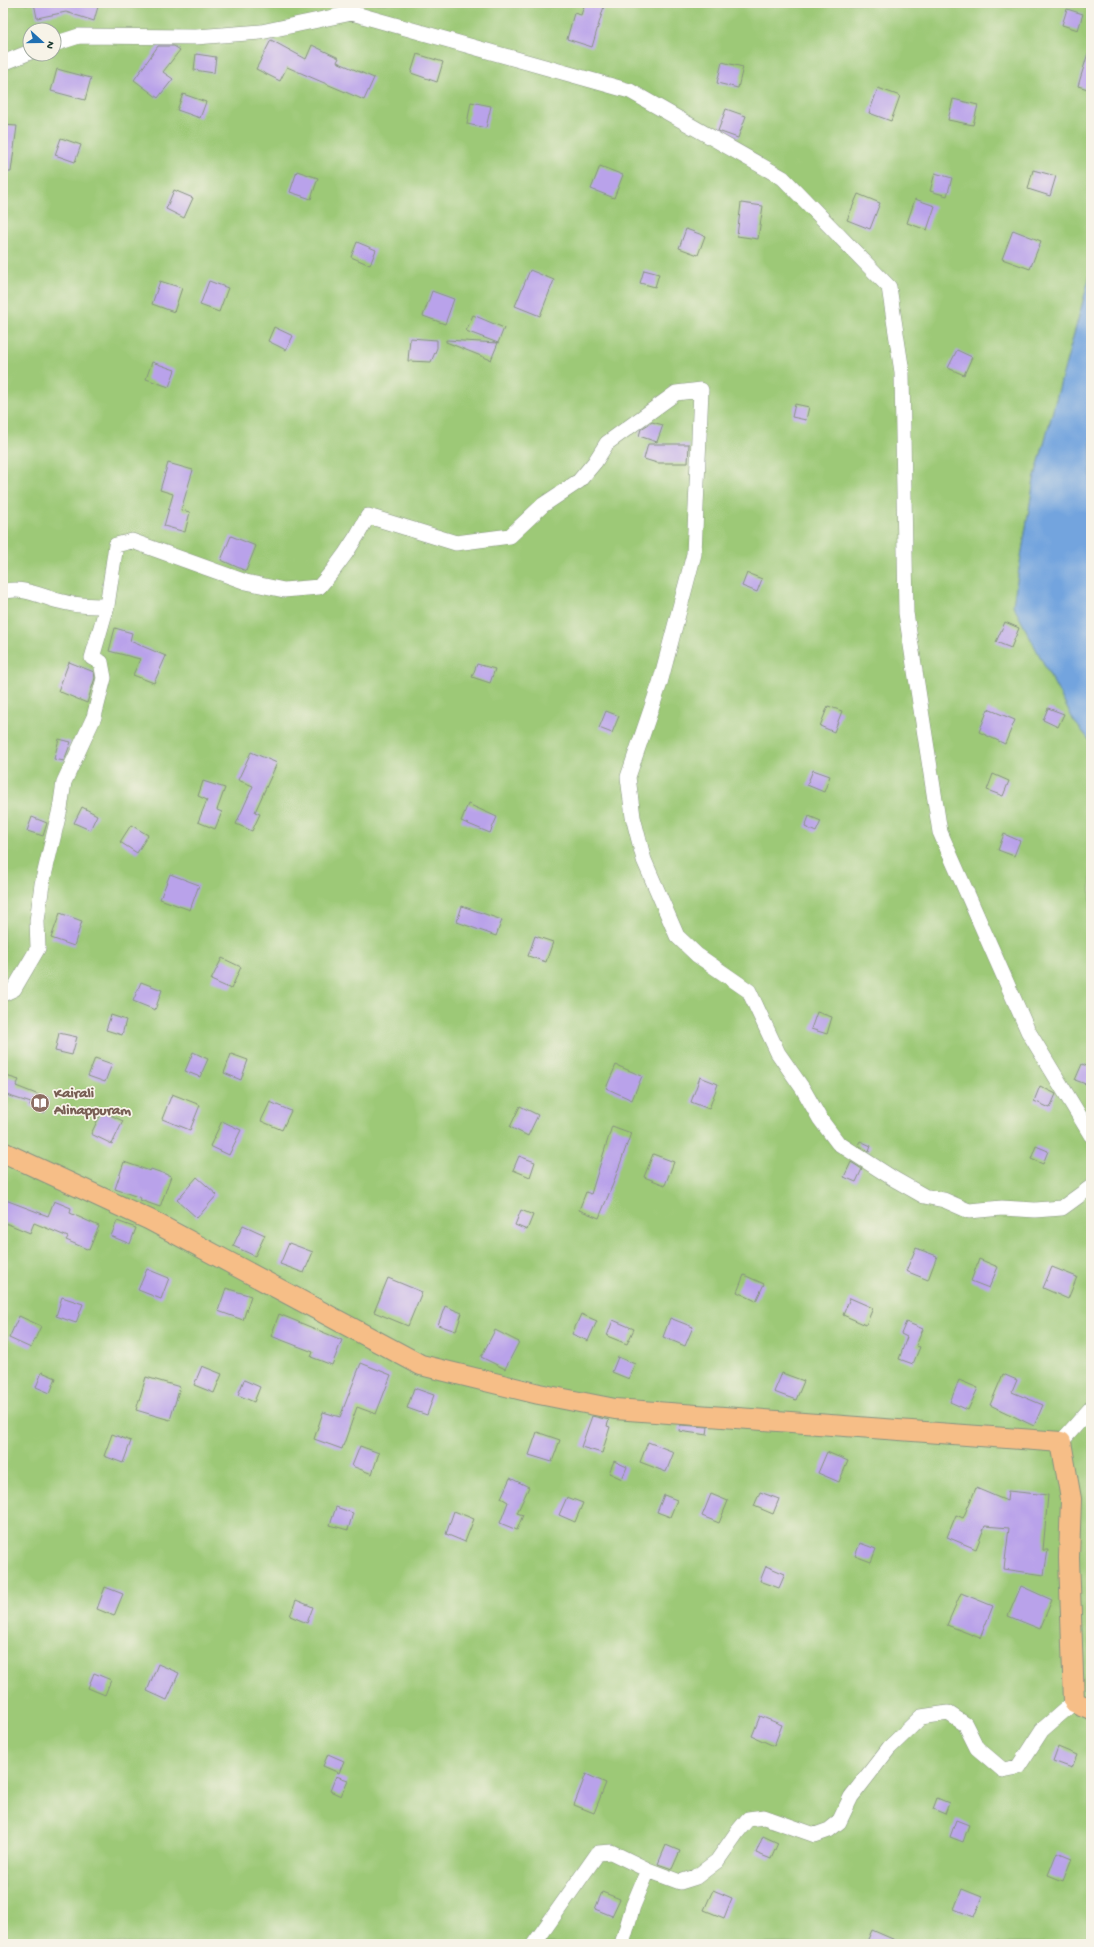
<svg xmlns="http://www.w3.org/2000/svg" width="1094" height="1947" font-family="'Gochi Hand',sans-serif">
  <rect width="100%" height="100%" fill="#f7f3e8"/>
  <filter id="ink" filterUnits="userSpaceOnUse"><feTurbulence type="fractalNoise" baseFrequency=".025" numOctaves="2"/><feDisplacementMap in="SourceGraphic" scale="8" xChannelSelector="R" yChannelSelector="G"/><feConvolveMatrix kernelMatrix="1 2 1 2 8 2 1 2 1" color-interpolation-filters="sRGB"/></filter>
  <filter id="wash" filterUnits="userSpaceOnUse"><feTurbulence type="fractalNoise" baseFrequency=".012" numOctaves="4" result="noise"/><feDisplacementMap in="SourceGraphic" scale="16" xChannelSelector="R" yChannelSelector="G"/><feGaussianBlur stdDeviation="0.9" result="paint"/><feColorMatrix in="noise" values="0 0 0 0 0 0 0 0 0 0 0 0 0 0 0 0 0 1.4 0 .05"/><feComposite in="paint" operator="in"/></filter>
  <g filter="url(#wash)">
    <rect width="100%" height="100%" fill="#eee6cb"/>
    <path fill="#9dc977" stroke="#5e8356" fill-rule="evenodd" d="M 3,3 L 1091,3 L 1091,272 L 1034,480 L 1013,605 L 1074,721 L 1091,742 L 1091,1944 L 3,1944 ZM 30,30 L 54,30 L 54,54 L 30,54 Z"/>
    <path fill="#73a4de" stroke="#497089" d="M 1091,272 L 1091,742 L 1074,721 L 1013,605 L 1034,480 Z"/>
    <g id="blocks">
      <path fill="#b9a2ea" d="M 34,3 L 99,3 L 94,21 L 66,12 L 37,18 Z
        M 585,3 L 605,3 L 592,47 L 567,39 L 574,13 L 581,15 Z
        M 1067,9 L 1083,14 L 1078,30 L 1062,25 Z
        M 271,40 L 306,59 L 312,45 L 339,58 L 337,62 L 374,78 L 364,100 L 287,67 L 280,81 L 256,69 Z
        M 158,46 L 174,46 L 180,50 L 163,72 L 173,79 L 158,98 L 134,80 Z
        M 1088,53 L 1091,54 L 1091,90 L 1078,86 Z
        M 196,54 L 216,57 L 214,73 L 194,70 Z
        M 417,54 L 443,62 L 437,82 L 411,73 Z
        M 722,62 L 743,67 L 738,88 L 717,83 Z
        M 57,69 L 91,78 L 85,100 L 51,91 Z
        M 878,88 L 900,96 L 891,121 L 869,113 Z
        M 183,94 L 206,102 L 200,118 L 177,110 Z
        M 953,99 L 978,105 L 973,125 L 948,120 Z
        M 471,102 L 491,106 L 486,128 L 467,124 Z
        M 726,109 L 746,116 L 738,138 L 718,131 Z
        M 3,125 L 17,126 L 11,172 L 3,172 Z
        M 61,138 L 81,145 L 75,162 L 55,155 Z
        M 600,166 L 623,175 L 614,198 L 591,189 Z
        M 1033,170 L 1056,176 L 1050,196 L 1028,189 Z
        M 297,171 L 318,178 L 311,199 L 290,192 Z
        M 935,173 L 952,178 L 947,196 L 930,191 Z
        M 174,190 L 193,198 L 184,218 L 166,209 Z
        M 858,194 L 880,203 L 870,229 L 847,220 Z
        M 915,199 L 935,206 L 927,230 L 907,223 Z
        M 741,203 L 763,206 L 758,239 L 737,236 Z
        M 686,229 L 705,236 L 698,255 L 679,248 Z
        M 1013,230 L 1041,241 L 1030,269 L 1002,259 Z
        M 357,242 L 376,250 L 370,265 L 351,257 Z
        M 530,270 L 554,280 L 540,316 L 515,306 Z
        M 644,270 L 659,274 L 655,287 L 640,283 Z
        M 160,281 L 182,288 L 174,312 L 152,304 Z
        M 209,281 L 228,288 L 219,312 L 200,305 Z
        M 432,291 L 454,299 L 445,324 L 423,316 Z
        M 473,315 L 504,328 L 498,343 L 466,331 Z
        M 274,327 L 293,336 L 286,350 L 268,341 Z
        M 410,338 L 437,340 L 437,348 L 431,362 L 408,361 Z
        M 446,340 L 498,343 L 491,360 L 446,342 Z
        M 957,350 L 972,357 L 964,375 L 948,368 Z
        M 152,362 L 175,370 L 169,387 L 146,379 Z
        M 795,404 L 809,407 L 806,420 L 792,417 Z
        M 652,422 L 663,425 L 657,442 L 639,436 L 641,429 Z
        M 648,444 L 689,444 L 688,463 L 657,463 L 644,459 Z
        M 168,463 L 193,470 L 181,510 L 190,512 L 185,532 L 164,526 L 173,494 L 160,490 Z
        M 231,536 L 256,546 L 246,571 L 221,560 Z
        M 747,573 L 762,579 L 757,592 L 742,586 Z
        M 1005,622 L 1019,628 L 1011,648 L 996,642 Z
        M 115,628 L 132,633 L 130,641 L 166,656 L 154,683 L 133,675 L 140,659 L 109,651 Z
        M 69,662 L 94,672 L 95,678 L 87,703 L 58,691 Z
        M 477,664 L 495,669 L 490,683 L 472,677 Z
        M 828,706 L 842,711 L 834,732 L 820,726 Z
        M 1048,708 L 1064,714 L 1058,727 L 1043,720 Z
        M 988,709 L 1015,720 L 1005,744 L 979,732 Z
        M 606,711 L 619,716 L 612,733 L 599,728 Z
        M 59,739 L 71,742 L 64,761 L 54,759 Z
        M 251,752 L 277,763 L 255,812 L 260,814 L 252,831 L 236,824 L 253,786 L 238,780 Z
        M 813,770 L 830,776 L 824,792 L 807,785 Z
        M 993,774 L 1009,781 L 1003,796 L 987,790 Z
        M 203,781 L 225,788 L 217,810 L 222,812 L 215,829 L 198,822 L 207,800 L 198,796 Z
        M 468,804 L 497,817 L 490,833 L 461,821 Z
        M 82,807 L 97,815 L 90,830 L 74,823 Z
        M 809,816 L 821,821 L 816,832 L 805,827 Z
        M 32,817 L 47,823 L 43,836 L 27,831 Z
        M 131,825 L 148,835 L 137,853 L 120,842 Z
        M 1004,834 L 1020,841 L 1014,856 L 998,850 Z
        M 170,874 L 199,885 L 190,910 L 160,899 Z
        M 462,906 L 502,920 L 496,936 L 457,922 Z
        M 60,913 L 82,921 L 74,946 L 51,938 Z
        M 535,936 L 553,942 L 546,962 L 528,956 Z
        M 222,958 L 241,967 L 231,989 L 211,980 Z
        M 141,982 L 162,990 L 155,1010 L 133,1001 Z
        M 817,1012 L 832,1017 L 827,1034 L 811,1029 Z
        M 111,1015 L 126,1020 L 122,1035 L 106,1030 Z
        M 59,1033 L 77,1037 L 72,1055 L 55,1051 Z
        M 193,1052 L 208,1059 L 200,1077 L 185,1071 Z
        M 231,1054 L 248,1060 L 241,1080 L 224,1073 Z
        M 95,1058 L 112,1064 L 105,1082 L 88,1076 Z
        M 1082,1064 L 1091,1068 L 1091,1086 L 1075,1080 Z
        M 616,1065 L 642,1076 L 632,1100 L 606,1088 Z
        M 3,1075 L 19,1080 L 16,1086 L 49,1099 L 44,1113 L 30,1106 L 31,1103 L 3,1094 Z
        M 700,1077 L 718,1084 L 709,1109 L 691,1102 Z
        M 1040,1086 L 1056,1094 L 1050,1108 L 1034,1101 Z
        M 172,1094 L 200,1105 L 190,1130 L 162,1119 Z
        M 270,1102 L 291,1111 L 282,1130 L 261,1121 Z
        M 520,1106 L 538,1115 L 528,1136 L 510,1127 Z
        M 102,1111 L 123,1121 L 112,1144 L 91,1134 Z
        M 222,1121 L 241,1130 L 229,1155 L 210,1146 Z
        M 612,1126 L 631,1133 L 613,1184 L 599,1218 L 579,1210 L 586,1192 L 591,1194 Z
        M 860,1141 L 871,1146 L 869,1152 L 858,1145 Z
        M 1036,1146 L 1048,1151 L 1043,1164 L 1031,1159 Z
        M 653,1154 L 674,1162 L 665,1185 L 644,1177 Z
        M 519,1156 L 535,1162 L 530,1177 L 513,1170 Z
        M 124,1162 L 150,1171 L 151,1169 L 171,1176 L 160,1207 L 140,1200 L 141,1198 L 115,1189 Z
        M 851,1162 L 862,1169 L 856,1182 L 844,1177 Z
        M 197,1177 L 217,1195 L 197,1218 L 177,1200 Z
        M 3,1199 L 48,1216 L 54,1201 L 71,1208 L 70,1213 L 99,1226 L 89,1250 L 66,1240 L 68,1237 L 34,1223 L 30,1233 L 3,1222 Z
        M 521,1210 L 533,1215 L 527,1230 L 515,1225 Z
        M 117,1221 L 136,1228 L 130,1244 L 111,1236 Z
        M 243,1225 L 265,1235 L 255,1256 L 233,1246 Z
        M 289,1243 L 313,1252 L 304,1273 L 280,1264 Z
        M 916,1248 L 937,1256 L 928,1280 L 906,1271 Z
        M 979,1259 L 998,1267 L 989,1288 L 971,1281 Z
        M 1052,1267 L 1077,1277 L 1068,1299 L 1043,1288 Z
        M 147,1269 L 169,1278 L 161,1299 L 138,1290 Z
        M 744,1275 L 764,1284 L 756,1301 L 737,1292 Z
        M 388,1278 L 422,1292 L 408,1326 L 374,1312 Z
        M 226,1288 L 251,1296 L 243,1320 L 218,1311 Z
        M 62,1297 L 83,1304 L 76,1323 L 56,1316 Z
        M 850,1298 L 873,1308 L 866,1325 L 843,1315 Z
        M 445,1306 L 462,1313 L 456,1331 L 438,1325 Z
        M 279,1314 L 342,1340 L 332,1365 L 311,1357 L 313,1352 L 271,1336 Z
        M 581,1314 L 597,1321 L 588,1341 L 572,1334 Z
        M 19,1316 L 41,1326 L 31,1348 L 9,1338 Z
        M 670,1318 L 693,1327 L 685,1346 L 663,1337 Z
        M 613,1320 L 634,1329 L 627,1344 L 607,1336 Z
        M 906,1322 L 923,1329 L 916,1346 L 920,1347 L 913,1364 L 899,1359 L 907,1337 L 901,1334 Z
        M 495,1330 L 519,1342 L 505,1369 L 481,1357 Z
        M 618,1357 L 635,1364 L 629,1379 L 612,1372 Z
        M 361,1363 L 391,1375 L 376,1414 L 357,1407 L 342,1449 L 314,1439 L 323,1412 L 340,1417 Z
        M 202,1366 L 222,1374 L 214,1393 L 194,1385 Z
        M 42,1372 L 56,1378 L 50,1393 L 36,1387 Z
        M 782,1373 L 804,1381 L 796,1400 L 774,1392 Z
        M 1003,1374 L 1017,1380 L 1012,1392 L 1043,1405 L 1034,1426 L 990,1405 Z
        M 146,1377 L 180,1387 L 170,1420 L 136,1410 Z
        M 244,1380 L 260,1387 L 254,1402 L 238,1395 Z
        M 959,1380 L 978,1388 L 968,1410 L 950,1402 Z
        M 414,1388 L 434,1395 L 427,1415 L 407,1408 Z
        M 592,1416 L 609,1420 L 607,1426 L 610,1427 L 602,1453 L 581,1447 Z
        M 680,1425 L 708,1427 L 707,1435 L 679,1431 Z
        M 537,1432 L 560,1440 L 552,1462 L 529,1455 Z
        M 112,1434 L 131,1441 L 123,1463 L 104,1456 Z
        M 648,1442 L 674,1452 L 666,1472 L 640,1462 Z
        M 360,1446 L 379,1453 L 372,1474 L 352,1466 Z
        M 827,1452 L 848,1461 L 839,1482 L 818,1473 Z
        M 614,1461 L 627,1467 L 622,1479 L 609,1473 Z
        M 510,1478 L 529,1487 L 517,1513 L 523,1515 L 517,1530 L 500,1523 L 508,1502 L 501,1498 Z
        M 976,1488 L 1007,1501 L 1008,1491 L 1048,1495 L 1043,1550 L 1048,1550 L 1044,1575 L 1004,1569 L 1009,1528 L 985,1526 L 976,1549 L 947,1537 L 956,1515 L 963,1518 Z
        M 760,1492 L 779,1499 L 773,1514 L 754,1506 Z
        M 711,1494 L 728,1501 L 719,1523 L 702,1516 Z
        M 664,1495 L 677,1500 L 670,1517 L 657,1512 Z
        M 567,1497 L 583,1503 L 575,1522 L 559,1515 Z
        M 336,1507 L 353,1513 L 348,1530 L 330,1525 Z
        M 454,1511 L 474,1519 L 465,1542 L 446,1534 Z
        M 860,1543 L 876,1549 L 871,1562 L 855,1556 Z
        M 766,1566 L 785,1574 L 779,1588 L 760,1581 Z
        M 1021,1586 L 1052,1600 L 1040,1629 L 1008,1616 Z
        M 105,1587 L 123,1594 L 114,1616 L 97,1609 Z
        M 961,1593 L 993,1606 L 980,1638 L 947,1625 Z
        M 296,1600 L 313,1607 L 307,1623 L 290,1616 Z
        M 158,1664 L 179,1673 L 167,1700 L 147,1691 Z
        M 94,1673 L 111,1680 L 105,1695 L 88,1688 Z
        M 760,1716 L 782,1725 L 774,1746 L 752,1736 Z
        M 1058,1747 L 1077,1755 L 1072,1768 L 1053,1761 Z
        M 328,1754 L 344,1761 L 339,1773 L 323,1766 Z
        M 586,1774 L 606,1783 L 594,1813 L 574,1805 Z
        M 336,1776 L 348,1780 L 341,1796 L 330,1791 Z
        M 937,1798 L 949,1803 L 945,1814 L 933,1809 Z
        M 956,1820 L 969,1825 L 963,1842 L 950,1837 Z
        M 763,1836 L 778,1843 L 771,1859 L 756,1853 Z
        M 666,1845 L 680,1851 L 672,1869 L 658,1864 Z
        M 1057,1852 L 1072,1858 L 1063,1881 L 1048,1875 Z
        M 962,1889 L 982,1897 L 974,1917 L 954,1909 Z
        M 713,1890 L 732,1898 L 724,1918 L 704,1910 Z
        M 602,1892 L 620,1899 L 612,1916 L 595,1909 Z
        M 872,1930 L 904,1944 L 866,1944 Z"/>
    </g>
  </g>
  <g filter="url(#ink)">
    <use href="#blocks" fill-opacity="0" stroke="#869280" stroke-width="1"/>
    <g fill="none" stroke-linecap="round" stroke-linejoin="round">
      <g stroke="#869280" stroke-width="16">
        <path id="minor" d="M 54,44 L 79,36 L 196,37 L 261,32 L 352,13 L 630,91 L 783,178 L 889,287 L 902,372 L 906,613 L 940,832 L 1028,1031 L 1091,1135
          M 3,63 L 30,52
          M 3,592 C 22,585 44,598 63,602 C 78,606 92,606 107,606 L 116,545 L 132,541 L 246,582 L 284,590 L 319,587 C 340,564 354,543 368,516 L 456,543 L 510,536 L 543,505 L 579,481 L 595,462 L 607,443 L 676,393 L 701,390 L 694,554 L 660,683 L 628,777 L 633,817 L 644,860 L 677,936 L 697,955 L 749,991 L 778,1053 L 803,1089 L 820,1119 L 838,1143 L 894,1179 L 924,1196 L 944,1200 L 969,1211 L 1002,1208 L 1035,1210 L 1062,1208 L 1091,1187
          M 3,994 L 14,989 L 38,948 L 37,921 L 42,884 L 60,809 L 64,782 L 94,717 L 104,678 L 101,662 L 92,658 L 107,606
          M 1061,1442 L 1091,1408
          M 534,1944 L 598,1853 L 611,1852 L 648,1870 L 680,1882 L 696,1877 L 717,1861 L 738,1831 L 748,1819 L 764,1817 L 815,1835 L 829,1830 L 839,1822 L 851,1797 L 889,1748 L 921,1717 L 948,1713 L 965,1724 L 977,1748 L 1003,1770 L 1018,1767 L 1042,1730 L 1074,1702
          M 622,1944 L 633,1906 L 648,1870"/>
      </g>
      <g stroke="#869280" stroke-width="22">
        <path id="major" d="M 3,1152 L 150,1220 L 421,1365 L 539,1394 L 615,1409 L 1061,1442 L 1071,1499 L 1069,1558 L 1074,1702 L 1091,1709"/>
      </g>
      <use href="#minor" stroke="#fff" stroke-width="15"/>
      <use href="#major" stroke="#f6be87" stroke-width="20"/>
    </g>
  </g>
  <defs>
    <g id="library-disc" transform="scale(1)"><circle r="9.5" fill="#8d6e63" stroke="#f7f3e8"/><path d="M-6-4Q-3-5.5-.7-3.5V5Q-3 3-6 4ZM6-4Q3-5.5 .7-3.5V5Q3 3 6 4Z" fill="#fff"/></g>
  </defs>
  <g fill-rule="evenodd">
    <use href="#library-disc" x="40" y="1103"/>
  </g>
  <g text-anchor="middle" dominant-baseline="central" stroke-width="3.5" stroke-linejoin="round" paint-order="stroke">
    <g font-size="15" font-weight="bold" fill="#785e54" stroke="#f7f3e8" text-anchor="start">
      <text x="54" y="1094">Kairali<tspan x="54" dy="17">Alinappuram</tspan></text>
    </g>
  </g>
  <rect width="1094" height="1947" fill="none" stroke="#f7f3e8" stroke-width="16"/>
  <g transform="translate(42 42) rotate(111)"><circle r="19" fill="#f7f3e8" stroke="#a1aaa0"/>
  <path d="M0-3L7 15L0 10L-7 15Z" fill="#1f6fb2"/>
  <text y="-6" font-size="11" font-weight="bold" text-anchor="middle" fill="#1f3d34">N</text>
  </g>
</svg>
